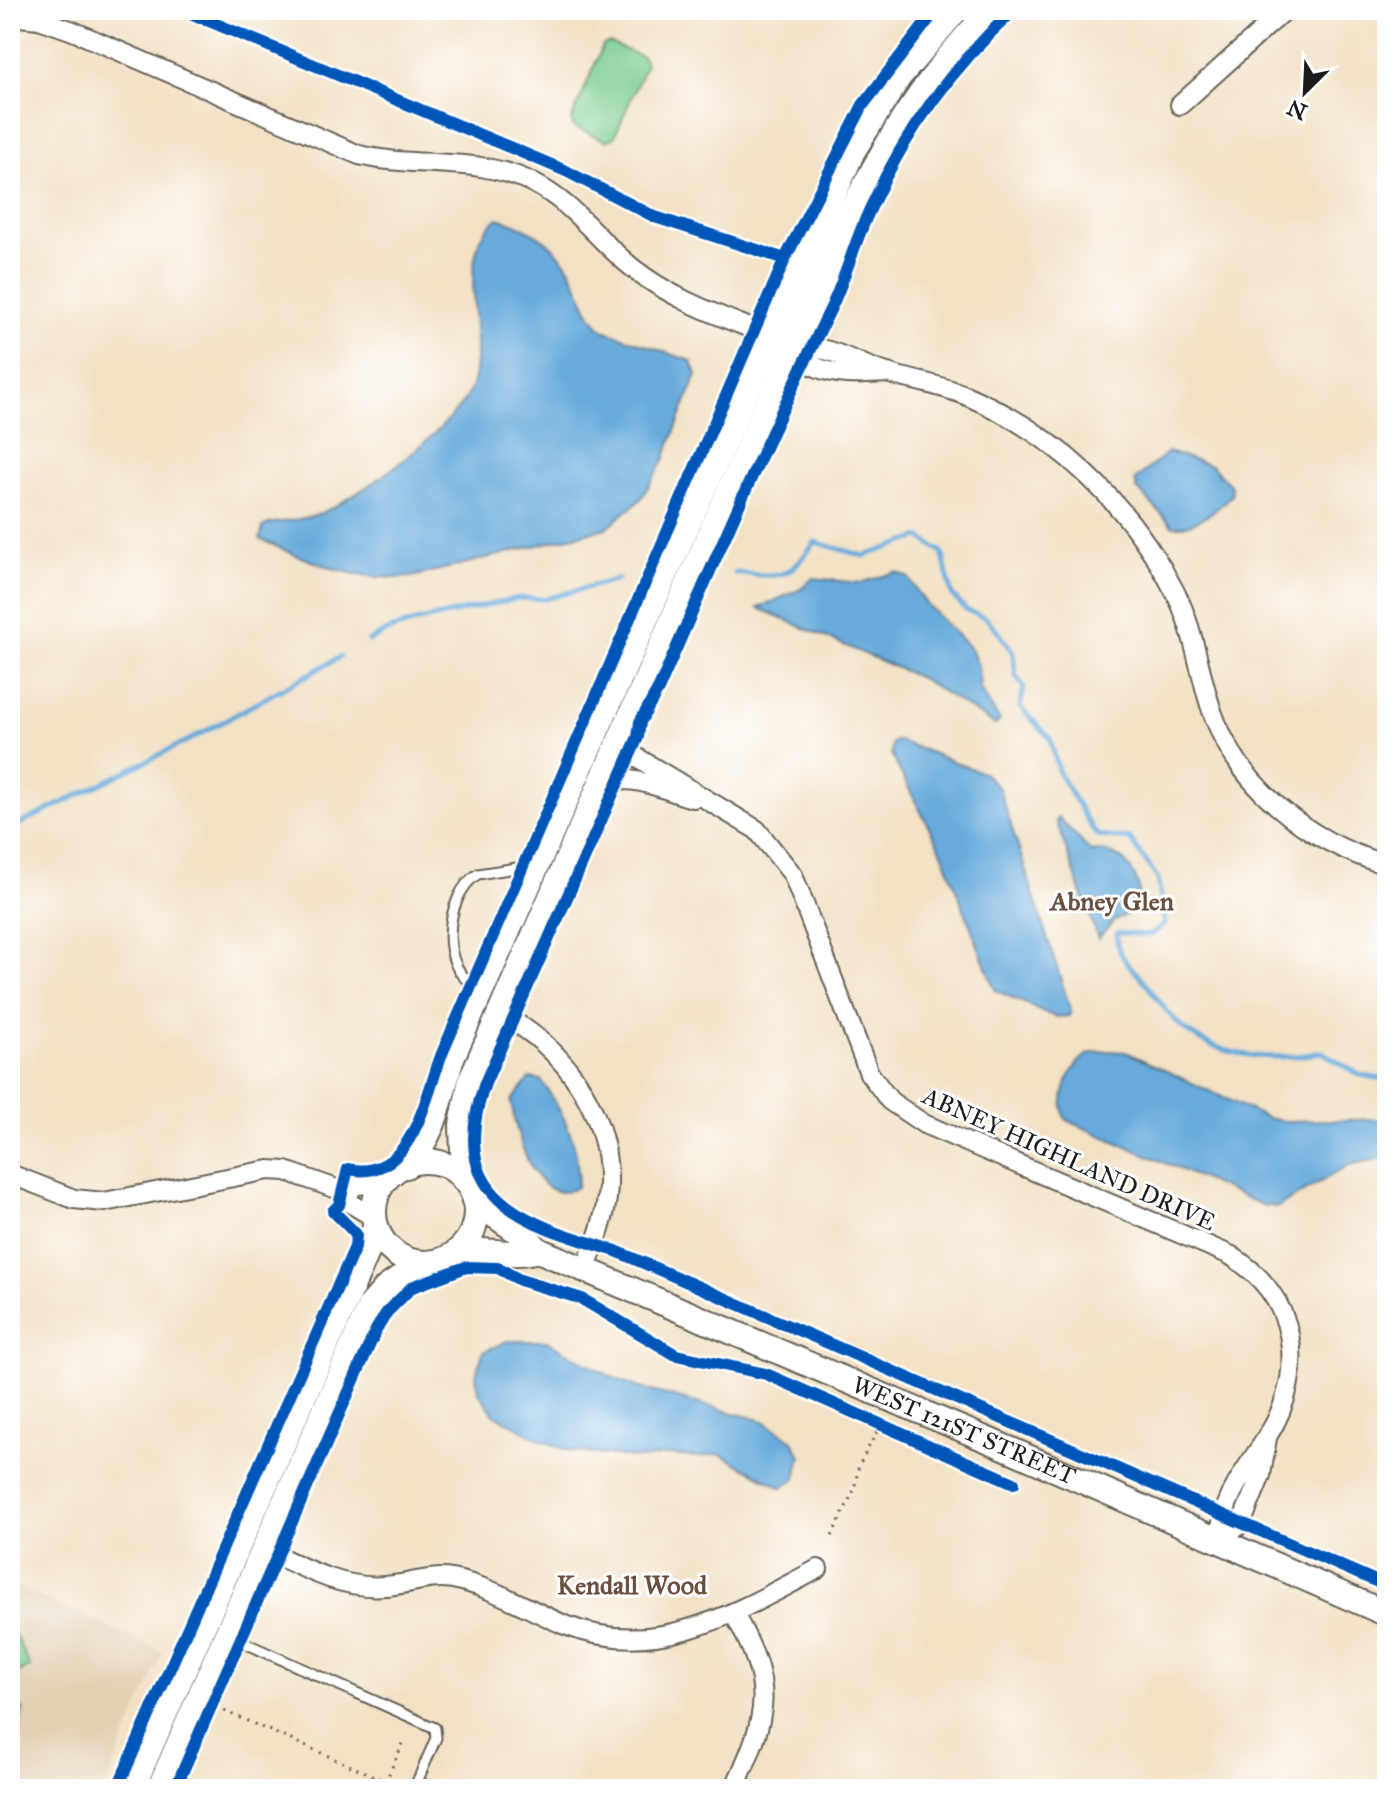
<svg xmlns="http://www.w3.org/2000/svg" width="1397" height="1799" font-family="'IM FELL Great Primer',serif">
  <rect width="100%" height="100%" fill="#fff"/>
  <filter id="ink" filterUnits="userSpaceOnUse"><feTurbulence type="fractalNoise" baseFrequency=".0125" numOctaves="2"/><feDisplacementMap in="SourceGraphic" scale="16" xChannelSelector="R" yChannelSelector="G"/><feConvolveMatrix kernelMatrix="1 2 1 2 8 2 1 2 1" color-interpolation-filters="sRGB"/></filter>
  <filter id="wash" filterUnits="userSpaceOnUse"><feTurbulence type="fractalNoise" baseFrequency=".006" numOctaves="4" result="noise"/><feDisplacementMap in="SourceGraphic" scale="32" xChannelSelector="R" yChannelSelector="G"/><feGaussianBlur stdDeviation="1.8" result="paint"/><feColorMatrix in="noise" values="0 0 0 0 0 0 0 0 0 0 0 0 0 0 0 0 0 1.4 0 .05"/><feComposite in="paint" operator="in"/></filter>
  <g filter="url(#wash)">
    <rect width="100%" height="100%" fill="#f3e1c5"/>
    <path fill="#e3d0b4" d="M 10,1583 L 163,1652 L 103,1789 L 10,1789 Z"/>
    <path fill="#79cc8e" stroke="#4a7455" stroke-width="2" d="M 610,43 L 643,57 L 646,64 L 614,138 L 606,141 L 574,127 L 571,121 L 603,45 Z
      M 10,1624 L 30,1667 L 10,1677 Z
      M 10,1706 L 23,1709 L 11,1782 L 10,1781 Z"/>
    <path fill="#67abdc" stroke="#42647c" stroke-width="2" d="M 498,218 C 536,229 563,248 578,286 C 584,302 590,317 603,330 L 691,361 L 697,374 L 664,460 L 651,482 L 640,500 L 606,528 L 412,577 C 357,582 309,562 260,539 L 263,527 L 268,524 C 283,521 301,520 316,515 C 355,501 464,422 473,382 C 486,334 452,251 498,218 Z
      M 1168,452 L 1211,465 L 1231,486 L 1232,495 C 1218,509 1193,529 1173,526 L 1137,489 L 1135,480 Z
      M 896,572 L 908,577 L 926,604 L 970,648 L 978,665 L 980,689 L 1000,721 L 995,725 L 920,678 L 758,608 L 801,589 L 813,578 L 860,583 Z
      M 897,740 L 984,773 L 999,788 L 1071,1011 L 1069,1016 L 1055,1017 L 995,990 L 943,854 L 891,754 L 892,743 Z
      M 1058,817 L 1091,852 C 1122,845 1147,881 1137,908 L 1113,922 L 1098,939 L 1056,821 Z
      M 1109,1051 L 1126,1052 L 1267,1118 L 1283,1121 L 1387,1119 L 1387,1157 L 1349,1165 L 1278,1207 L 1262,1205 L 1066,1120 C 1056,1102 1070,1062 1090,1054 C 1095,1052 1104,1052 1109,1051 Z
      M 530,1078 L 541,1080 C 563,1112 582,1147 577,1187 C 535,1213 515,1129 511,1101 Z
      M 507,1341 L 547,1341 L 612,1377 L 640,1388 L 764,1421 L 793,1441 L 801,1456 L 796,1478 L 782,1488 L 720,1454 L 698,1457 L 665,1455 L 642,1459 L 571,1451 L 541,1440 L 494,1414 L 479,1393 L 476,1375 L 483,1352 Z"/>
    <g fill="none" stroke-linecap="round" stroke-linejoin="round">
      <path stroke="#67abdc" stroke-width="5" d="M 735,573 C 784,576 785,582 815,542 L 864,556 L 920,537 L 942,552 L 952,595 L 966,610 L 986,618 L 997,630 L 1013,652 L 1016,676 L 1024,687 L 1020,707 L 1050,738 L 1059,774 L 1092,828 L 1098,836 L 1130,839 L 1158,879 L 1165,924 L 1151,935 L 1117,933 C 1114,953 1129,965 1142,979 C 1153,992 1162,1006 1173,1018 C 1209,1059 1272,1062 1322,1052 L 1360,1075 L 1387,1080
        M 369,641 L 389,630 L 419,621 L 518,598 L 545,599 L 618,579
        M 10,829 L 193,738 L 340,657"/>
    </g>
  </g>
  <g filter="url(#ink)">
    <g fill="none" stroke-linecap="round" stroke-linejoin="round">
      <g stroke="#676157" stroke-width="13">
        <path id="service" d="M 480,987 C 437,974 444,894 478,874 L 535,865
          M 227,1635 L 435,1728 L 436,1738 L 414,1789
          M 418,1782 L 434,1789"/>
      </g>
      <g stroke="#676157" stroke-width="22">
        <path id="minor" d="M 10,16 L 39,19 L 73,31 L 359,155 C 417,169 478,155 533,183 C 575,204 598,241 634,269 C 678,304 737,321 788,344 C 799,350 805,362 816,367 C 839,377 864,374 888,373
          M 1180,105 L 1285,10
          M 792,346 C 838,347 849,362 890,374 C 915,381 940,385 965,395 C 1055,433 1129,503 1174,590 C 1193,625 1198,667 1210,705 C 1235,786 1308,842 1387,865
          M 624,728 L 626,742 L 636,757 L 757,830 L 793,875 L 869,1073 L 890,1101 L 924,1124 L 1230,1255 C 1297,1296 1309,1370 1267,1437 C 1244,1473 1223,1496 1219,1541
          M 597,789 C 627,768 661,790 693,798
          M 499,1014 C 566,1045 616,1121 607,1198 C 604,1222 595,1246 585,1268
          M 10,1174 L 74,1199 L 104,1202 L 269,1170 L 286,1171 L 348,1193
          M 348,1193 L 356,1185 L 384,1183
          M 348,1193 L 350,1203 L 375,1218
          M 1219,1541 L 1241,1524 L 1261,1475 L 1267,1438
          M 264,1549 C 301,1567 343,1590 385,1586 C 407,1585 430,1575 452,1579 C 491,1586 529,1610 565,1625 C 658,1662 738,1611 818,1569
          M 734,1789 C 768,1714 776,1688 734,1614"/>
      </g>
      <g stroke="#676157" stroke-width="28">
        <g id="tertiary">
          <circle cx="425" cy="1212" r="51"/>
          <path d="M 406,1166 C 437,1131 439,1103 451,1060 L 853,151 L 899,77 L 956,10"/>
          <path d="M 464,1180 L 462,1125 L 471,1079 L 845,226 C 883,144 927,75 991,10"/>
          <path id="s1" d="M 474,1200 C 493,1217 524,1232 538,1250 L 1009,1449 L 1387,1614"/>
          <path d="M 457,1252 C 484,1247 513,1258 538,1250"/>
          <path d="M 132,1789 L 372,1241 L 375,1225"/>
          <path d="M 159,1789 L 370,1306 L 386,1288 L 422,1263"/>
        </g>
      </g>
      <path stroke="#676157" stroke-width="3" stroke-dasharray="2 6" stroke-linecap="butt" d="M 832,1536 L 854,1490 L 859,1465 L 881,1424
        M 217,1708 L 386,1781
        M 382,1789 L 405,1739"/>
      <use href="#service" stroke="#fff" stroke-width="9"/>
      <use href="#minor" stroke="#fff" stroke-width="18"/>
      <use href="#tertiary" stroke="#fff" stroke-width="24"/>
      <g stroke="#fff" stroke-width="17">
        <path id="cycleway" d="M 183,10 L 566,171 L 655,217 L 785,259
          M 1014,10 C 954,65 906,130 872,205 C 855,239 846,278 829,312 C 768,436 714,562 659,688 L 640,722 L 638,737 L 485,1083 C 444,1201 524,1223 616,1251 L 1387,1586
          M 117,1789 L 355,1247 L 356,1234 L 333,1211 L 339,1205 L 348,1169 C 411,1183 425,1099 441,1056 L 785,259 L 863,105 L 936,10
          M 175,1789 L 376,1330 L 387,1312 L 412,1287 L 466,1267 L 498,1268 L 520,1280 L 582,1299 L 676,1355 L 766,1374 L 1014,1483"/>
      </g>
      <use href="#cycleway" stroke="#0057b8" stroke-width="12"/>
    </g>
  </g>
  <g text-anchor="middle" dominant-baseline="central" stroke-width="6" stroke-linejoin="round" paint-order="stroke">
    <g font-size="24" fill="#1c1c1c" stroke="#fff">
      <text transform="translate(1069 1159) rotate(24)">ABNEY HIGHLAND DRIVE</text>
      <text stroke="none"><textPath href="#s1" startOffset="544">WEST 121ST STREET</textPath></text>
    </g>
    <g font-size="26" font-weight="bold" fill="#694f40" stroke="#fff">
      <text x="1112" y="901">Abney Glen</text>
      <text x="632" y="1585">Kendall Wood</text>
    </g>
  </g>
  <rect width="1397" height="1799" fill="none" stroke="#fff" stroke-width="40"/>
  <g transform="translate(1305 92) rotate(204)" stroke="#ffffff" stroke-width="6" paint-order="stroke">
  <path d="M0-6L14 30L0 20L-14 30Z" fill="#1c1c1c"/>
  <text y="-12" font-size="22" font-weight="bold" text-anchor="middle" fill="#1c1c1c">N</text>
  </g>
</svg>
